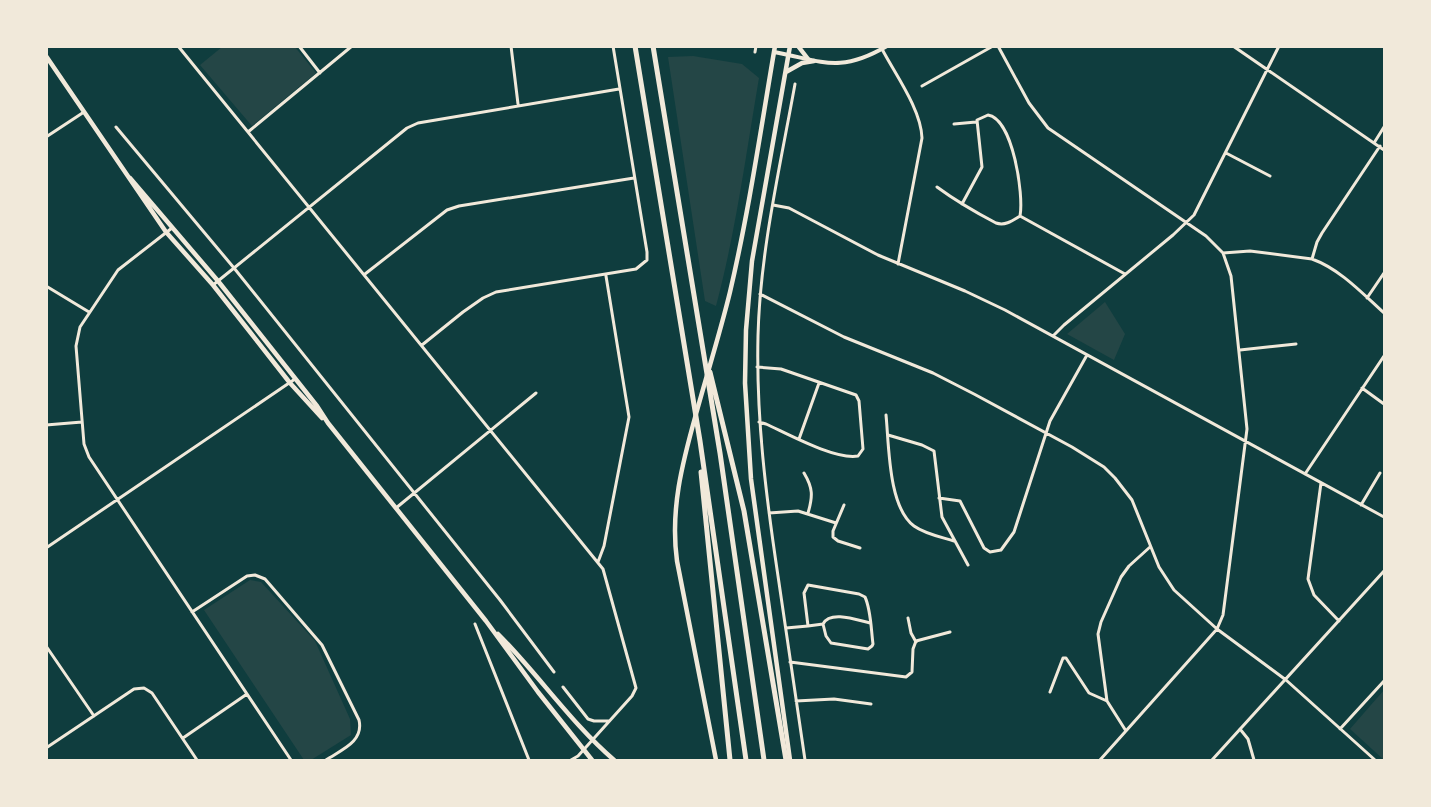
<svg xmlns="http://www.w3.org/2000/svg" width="1431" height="807" font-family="'IBM Plex Serif',serif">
  <rect width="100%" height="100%" fill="#0f3d3e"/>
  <path fill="#244646" d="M 222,47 L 295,47 L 316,73 L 252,126 L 200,65 Z
    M 693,56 L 742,64 L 759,78 C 746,154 736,231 716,306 L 705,301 L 668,57 Z
    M 1105,302 L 1125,334 L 1114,360 L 1067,334 Z
    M 250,580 L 261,582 L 315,641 L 350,719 L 351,735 L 311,760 L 304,760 L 204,610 Z
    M 1384,690 L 1384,760 L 1350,729 Z"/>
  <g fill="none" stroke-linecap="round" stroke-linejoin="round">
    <path stroke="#f1e9da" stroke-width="3" d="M 178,46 L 603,569 L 636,688 L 632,696 L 578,756 L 571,760
      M 299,46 L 320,73
      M 511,46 L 518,104
      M 998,46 L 1029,103 L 1048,128 L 1206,236 L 1223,253 L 1231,276 L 1247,429 L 1223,615 L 1217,629 L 1100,760
      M 1233,46 L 1384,150
      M 882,49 C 895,74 921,109 922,138 L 898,264
      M 755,52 L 756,46
      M 795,84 C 780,167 760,252 758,336 C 756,417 766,496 778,576 C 787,637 796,699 805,760
      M 922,86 L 993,46
      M 954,124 L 976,122
      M 116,127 L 234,268 L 500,600 L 554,672
      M 248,132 L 352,46
      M 46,137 L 84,112
      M 1374,143 L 1384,127
      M 1226,153 L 1270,176
      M 937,187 C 956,201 975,212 996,223 C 1005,226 1012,221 1020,216 C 1024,195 1013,119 988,115 L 977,120 L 982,167 L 962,204
      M 773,205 L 789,208 L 878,255 L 965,291 L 1005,310 L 1384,517
      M 1020,216 L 1125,274
      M 172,228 L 118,270 L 80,327 L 76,346 L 84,444 L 89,457 L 291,760
      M 1223,253 L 1250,251 L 1312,259 C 1340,269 1363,294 1384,313
      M 1312,259 L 1317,242 L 1322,233 L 1380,146
      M 365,274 L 447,210 L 459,206 L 634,178
      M 213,285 L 407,128 L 418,123 L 619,89
      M 46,286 L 89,312
      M 760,294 L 844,337 L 933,373 L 974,394 L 1072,447 L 1104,467 L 1115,478 L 1132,500 L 1159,567 L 1174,590 L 1217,629 L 1286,680 L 1375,760
      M 1367,298 L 1384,273
      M 1053,336 L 1064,325 L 1173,235 L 1194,215 L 1279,46
      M 422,345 L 463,312 L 483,298 L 496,292 L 636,269 L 647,260 L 647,252 L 613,46
      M 1240,350 L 1296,344
      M 757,367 L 781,369 L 856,395 L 859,401 L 863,449 L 858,456 C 835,460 788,434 766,424 L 759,422
      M 1362,388 L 1384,404
      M 886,415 C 889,444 888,507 914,526 C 925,534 941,537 954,541
      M 46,425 L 82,422
      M 888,435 L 922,445 L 934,451 L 942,517 L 968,565
      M 799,439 L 819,383
      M 804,473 C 813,488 813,496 808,513
      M 1305,474 L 1384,356
      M 1321,483 L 1308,579 L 1314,595 L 1339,621
      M 939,498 L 960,501 L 984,548 L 990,552 L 1001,550 L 1014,532 L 1050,421 L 1087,355
      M 844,505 L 833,531 L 833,537 L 838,541 L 860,548
      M 1361,505 L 1380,473
      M 396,508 L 536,393
      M 769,513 L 798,511 L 836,523
      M 46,548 L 295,379
      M 598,562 L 604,546 L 629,417 L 606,276
      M 192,612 L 247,576 L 255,575 L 265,579 L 322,645 L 359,720 C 364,742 341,750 326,760
      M 908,618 L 911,633 L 916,642
      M 475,624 L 529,760
      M 823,624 L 826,636 L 831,643 L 868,649 L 872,646 L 873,644 C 871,629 871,610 865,597 L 859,594 L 808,585 L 804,593 L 808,626 L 823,624 C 830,610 857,620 870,623
      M 786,628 L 808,626
      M 46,646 L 94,716
      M 790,662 L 906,677 L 912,672 L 913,649 L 916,641 L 950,632
      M 563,687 L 588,719 L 594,721 L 609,721
      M 1050,692 L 1063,658 L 1066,658 L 1089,693 L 1107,701
      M 796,701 L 834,699 L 871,704
      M 1240,729 L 1248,739 L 1254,760
      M 1340,729 L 1384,681
      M 1126,731 L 1107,701 L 1098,634 L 1101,622 L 1121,577 L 1129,566 L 1150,547
      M 183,738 L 247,694
      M 46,748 L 134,689 L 144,688 L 152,693 L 197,760
      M 1212,760 L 1384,571"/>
    <path stroke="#f1e9da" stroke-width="4" d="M 774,52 C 823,61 839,74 887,46"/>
    <path stroke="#f1e9da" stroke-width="4.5" d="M 46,56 L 166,232 L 213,285 L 290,383 L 322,418
      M 130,178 L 218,281 L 317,406 L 328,423 L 486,621 L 538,692 L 592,760
      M 498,634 C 538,674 571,723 614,760"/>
    <path stroke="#f1e9da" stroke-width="4.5" d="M 798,46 L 808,59
      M 786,72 L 802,63 L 814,61
      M 716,760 L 677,561 C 670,510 682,464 696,414 C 707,374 720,333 730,292 C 749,211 761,128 775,46
      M 790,760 L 751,479 L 745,383 L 746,330 L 752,261 L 790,46"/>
    <path stroke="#f1e9da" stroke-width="5" d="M 635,46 L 700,441 L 746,760
      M 653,46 L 720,453 L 764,760
      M 710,372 L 744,511 L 786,760
      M 701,472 L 730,760"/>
  </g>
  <rect width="1431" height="807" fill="none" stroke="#f1e9da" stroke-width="96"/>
</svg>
